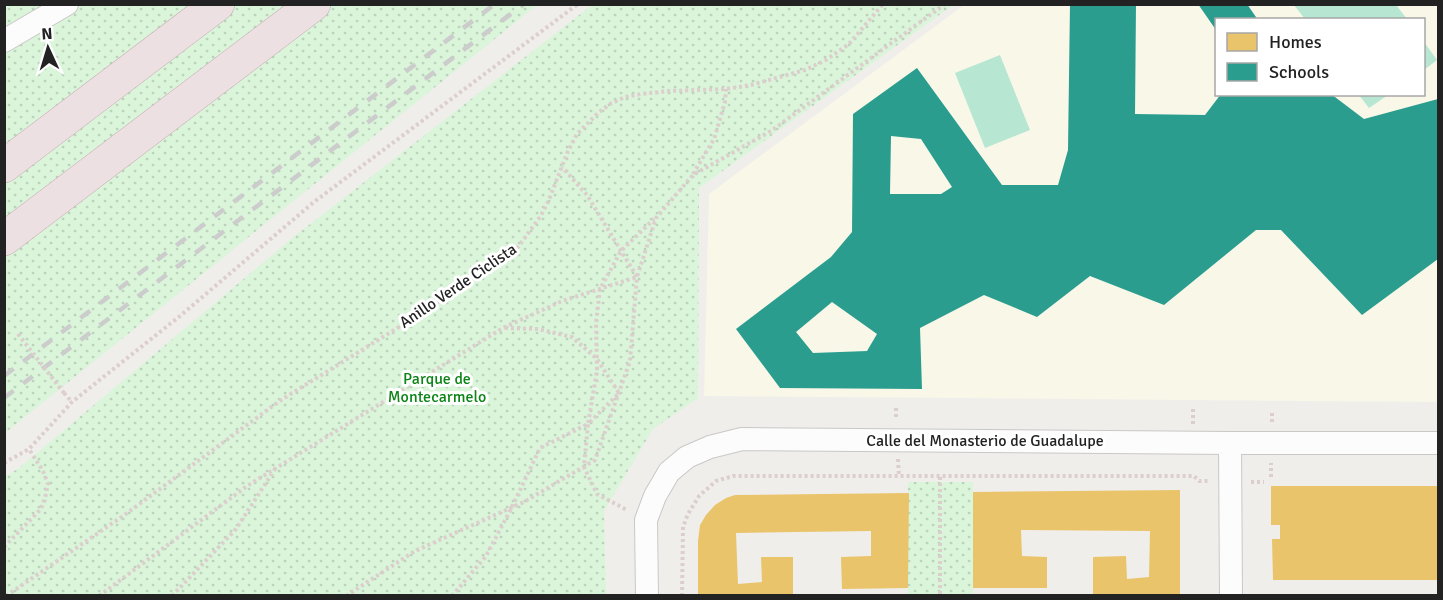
<svg xmlns="http://www.w3.org/2000/svg" width="1443" height="600" font-family="Signika,sans-serif">
  <defs>
    <pattern id="park-dots" width="8" height="8" patternUnits="userSpaceOnUse" patternTransform="scale(1.5)"><rect width="8" height="8" fill="#daf5da"/><path d="M2 2h.1M6 6h.1" fill="none" stroke="#bbd2bb" stroke-width="1.8" stroke-linecap="round"/></pattern>
  </defs>
  <rect width="100%" height="100%" fill="#f0eeeb"/>
  <path fill="#f8f7e8" fill-rule="evenodd" d="M 964,5 L 1438,5 L 1438,402 L 704,396 L 709,194 ZM 1216,20 L 1424,20 L 1424,94 L 1216,94 Z"/>
  <path fill="url(#park-dots)" d="M 5,5 L 537,5 L 5,433 Z
    M 592,5 L 953,5 L 699,188 L 698,398 L 653,429 L 604,511 L 606,595 L 5,595 L 5,477 L 19,468 L 291,239 Z
    M 908,482 L 973,482 L 973,595 L 908,595 Z"/>
  <path fill="#b7e6d2" d="M 1294,5 L 1396,5 L 1407,19 L 1305,19 Z
    M 1424,42 L 1437,60 L 1424,70 Z
    M 1000,55 L 1030,130 L 985,148 L 955,73 Z
    M 1359,95 L 1388,95 L 1369,108 Z"/>
  <path fill="#e9c46a" d="M 1271,486 L 1438,486 L 1438,580 L 1273,580 L 1272,539 L 1280,539 L 1280,525 L 1271,525 Z
    M 1180,490 L 1180,596 L 1093,596 L 1093,557 L 1126,556 L 1127,579 L 1149,577 L 1150,531 L 1021,530 L 1022,556 L 1047,557 L 1047,588 L 973,588 L 973,492 Z
    M 909,493 L 908,588 L 842,589 L 841,557 L 871,556 L 871,531 L 736,533 L 738,584 L 762,582 L 761,557 L 793,557 L 793,596 L 698,596 L 698,541 L 700,525 L 706,515 L 715,505 L 726,498 L 735,495 Z"/>
  <path fill="#2a9d8f" fill-rule="evenodd" d="M 1070,4 L 1136,4 L 1135,114 L 1205,115 L 1221,94 L 1331,94 L 1364,119 L 1438,99 L 1438,259 L 1362,315 L 1281,230 L 1256,230 L 1164,305 L 1090,276 L 1037,317 L 984,295 L 920,328 L 922,389 L 780,388 L 736,329 L 831,257 L 852,232 L 853,114 L 917,68 L 1002,185 L 1058,185 L 1068,150 ZM 891,136 L 921,139 L 952,187 L 941,194 L 890,194 ZM 832,302 L 877,334 L 867,351 L 813,353 L 796,332 Z
    M 1198,4 L 1247,4 L 1258,20 L 1216,20 L 1216,30 Z"/>
  <g fill="none" stroke-linecap="round" stroke-linejoin="round">
    <g stroke="#c9c8c7" stroke-width="24">
      <path id="street" d="M 4,41 L 67,4
        M 1230,443 L 1231,596
        M 647,596 L 646,520 L 655,496 L 669,472 L 687,457 L 710,447 L 742,439 L 1230,443 L 1438,443"/>
    </g>
    <g stroke="#c5a2ac" stroke-width="34">
      <path id="highway" d="M 4,166 L 218,4
        M 4,239 L 314,4"/>
    </g>
    <path stroke="#dccecd" stroke-width="4" stroke-dasharray="3 3" stroke-linecap="butt" d="M 693,174 L 714,139 L 725,102 L 726,89
      M 505,328 L 538,329 L 572,337 L 597,359 L 619,393 L 588,424 L 584,467 L 597,494 L 627,510
      M 64,393 L 72,402
      M 896,408 L 896,419
      M 1193,409 L 1193,424
      M 1272,422 L 1272,410
      M 898,459 L 899,477
      M 4,463 L 29,449 L 72,402 L 180,316 L 314,202 L 578,4
      M 940,477 L 940,596
      M 1271,477 L 1271,463
      M 1251,482 L 1264,482
      M 4,547 L 41,509 L 45,498 L 48,484 L 43,471 L 29,449
      M 6,596 L 123,516 L 281,400 L 412,319 L 485,271 L 518,247 L 540,217 L 548,202 L 568,151 L 577,134 L 598,113 L 610,104 L 625,97 L 641,94 L 669,91 L 726,89 L 751,85 L 805,70 L 826,60 L 849,44 L 883,4
      M 99,596 L 247,486 L 503,328 L 562,301 L 637,277 L 656,218 L 693,175 L 771,131 L 945,4
      M 172,596 L 236,529 L 275,469
      M 346,596 L 415,551 L 524,502 L 595,460 L 630,361 L 637,277 L 587,195 L 562,167
      M 452,596 L 486,556 L 512,507 L 540,448 L 588,424 L 597,371 L 596,323 L 600,289 L 621,251 L 654,219
      M 682,596 L 683,527 L 688,514 L 699,496 L 716,481 L 733,476 L 1194,476 L 1199,481 L 1210,481"/>
    <use href="#street" stroke="#fdfcfc" stroke-width="22"/>
    <use href="#highway" stroke="#ece0e2" stroke-width="33"/>
    <path stroke="#ccc" stroke-width="4.5" stroke-dasharray="12 12" stroke-linecap="butt" d="M 4,376 L 495,4
      M 4,398 L 524,4"/>
    <path stroke="#dccecd" stroke-width="4" stroke-dasharray="3 3" stroke-linecap="butt" d="M 18,334 L 64,393"/>
  </g>
  <g text-anchor="middle" dominant-baseline="central" stroke-width="6" stroke-linejoin="round" paint-order="stroke">
    <g font-size="16" fill="#222" stroke="#fff">
      <text transform="translate(458 286) rotate(-34)">Anillo Verde Ciclista</text>
      <text x="985" y="441">Calle del Monasterio de Guadalupe</text>
    </g>
    <g font-size="16" fill="#0c8416" stroke="#fff">
      <text x="437" y="379">Parque de<tspan x="437" dy="18">Montecarmelo</tspan></text>
    </g>
  </g>
  <rect width="1443" height="600" fill="none" stroke="#222222" stroke-width="12"/>
  <rect x="1215" y="18" width="210" height="78" fill="#ffffff" stroke="#a7a7a7" stroke-width="1.5"/>
  <rect x="1227" y="33" width="30" height="18" fill="#e9c46a" stroke="#a7a7a7" stroke-width="1.5"/>
  <text x="1269" y="48" font-size="18" fill="#222222">Homes</text>
  <rect x="1227" y="63" width="30" height="18" fill="#2a9d8f" stroke="#a7a7a7" stroke-width="1.5"/>
  <text x="1269" y="78" font-size="18" fill="#222222">Schools</text>
  <g transform="translate(48 48) rotate(356)" stroke="#ffffff" stroke-width="4.5" paint-order="stroke">
  <path d="M0-4.5L10 22L0 15L-10 22Z" fill="#222222"/>
  <text y="-9" font-size="16" font-weight="bold" text-anchor="middle" fill="#222222">N</text>
  </g>
</svg>
